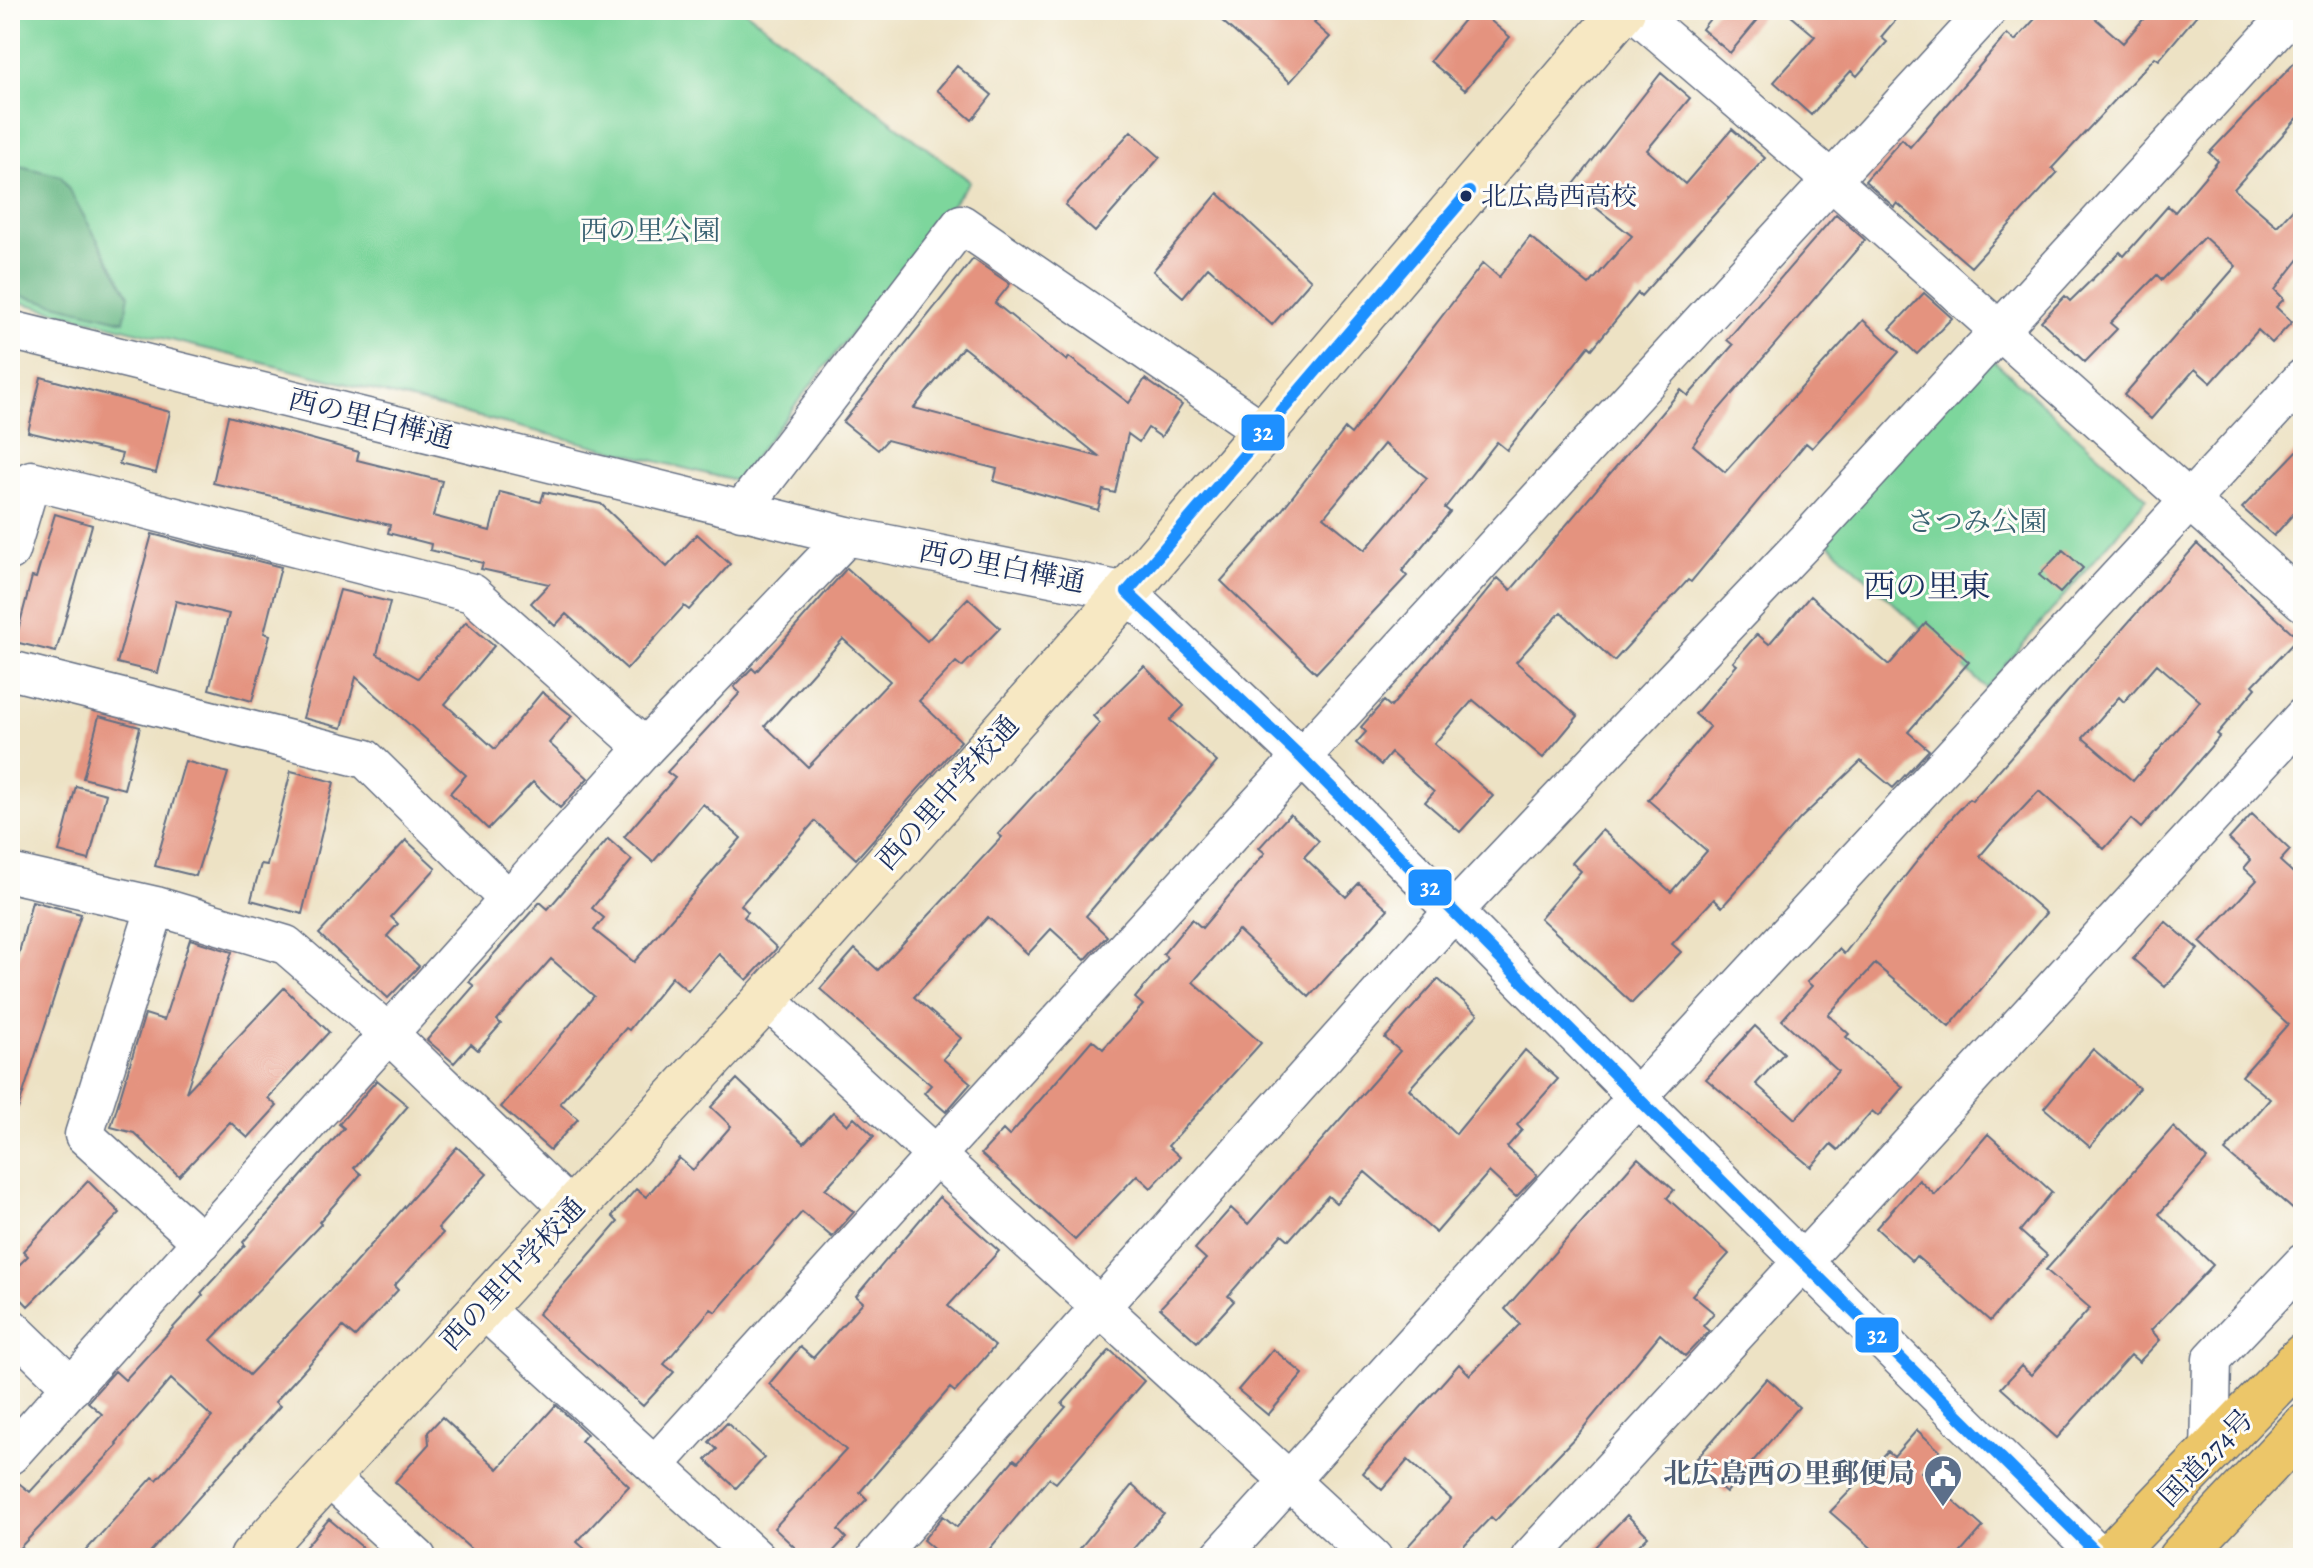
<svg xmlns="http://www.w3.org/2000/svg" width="2313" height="1568" font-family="Alegreya,'Noto Serif JP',serif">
  <rect width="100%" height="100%" fill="#fdfcf7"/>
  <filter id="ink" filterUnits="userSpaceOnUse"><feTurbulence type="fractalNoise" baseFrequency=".0125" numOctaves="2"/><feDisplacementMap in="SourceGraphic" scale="16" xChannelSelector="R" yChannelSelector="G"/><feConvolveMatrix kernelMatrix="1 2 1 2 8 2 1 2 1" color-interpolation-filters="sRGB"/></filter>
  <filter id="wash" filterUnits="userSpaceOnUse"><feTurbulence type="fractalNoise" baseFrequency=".006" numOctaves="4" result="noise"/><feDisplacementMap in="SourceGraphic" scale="32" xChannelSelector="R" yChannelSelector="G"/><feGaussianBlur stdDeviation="1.8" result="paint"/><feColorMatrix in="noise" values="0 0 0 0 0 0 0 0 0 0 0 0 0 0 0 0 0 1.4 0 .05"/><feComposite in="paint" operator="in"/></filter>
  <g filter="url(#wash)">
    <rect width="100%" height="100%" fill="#ede2c4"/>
    <path fill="#7dd69c" stroke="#4c827d" stroke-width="2" d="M 10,10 L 744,10 L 970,181 L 736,481 L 10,300 Z
      M 1981,349 L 2147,498 L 1986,688 L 1815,531 Z"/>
    <path fill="#66b784" stroke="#407371" stroke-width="2" d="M 12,164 L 61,176 L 129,295 L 124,321 L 10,293 Z"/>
    <g id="blocks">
      <path fill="#e4937f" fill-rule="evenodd" d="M 1210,10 L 1326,10 L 1314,23 L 1330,37 L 1290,82 Z
        M 1472,10 L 1478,10 L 1510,37 L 1465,90 L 1430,61 Z
        M 1717,10 L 1766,10 L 1730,53 L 1702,29 Z
        M 1784,10 L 1904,10 L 1881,37 L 1887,42 L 1857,76 L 1851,71 L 1811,115 L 1774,82 L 1815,36 Z
        M 2043,10 L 2086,10 L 2123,43 L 2151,10 L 2201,10 L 2159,60 L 2155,57 L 2052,168 L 2057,173 L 1971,267 L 1897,203 L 1894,207 L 1865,181 L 1902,139 L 1910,147 L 2007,34 L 2015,41 Z
        M 2303,54 L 2303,112 L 2234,189 L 2277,226 L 2303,198 L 2303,254 L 2275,290 L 2284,299 L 2276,307 L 2292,322 L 2272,343 L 2258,330 L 2211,383 L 2195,369 L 2151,419 L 2124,395 L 2236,266 L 2204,237 L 2162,280 L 2157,275 L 2110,323 L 2117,329 L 2085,362 L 2041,321 L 2065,296 L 2070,301 L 2120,252 L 2124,256 L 2168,206 L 2175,212 L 2218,161 L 2209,153 Z
        M 957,66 L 992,95 L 972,120 L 937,90 Z
        M 1661,73 L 1690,98 L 1647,150 L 1685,184 L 1732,129 L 1765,158 L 1641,296 L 1638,293 L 1592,349 L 1589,346 L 1507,450 L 1497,442 L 1445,508 L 1450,512 L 1402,571 L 1407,576 L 1316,673 L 1221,581 L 1264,533 L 1345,429 L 1351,434 L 1483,263 L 1499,277 L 1530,237 L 1589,285 L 1632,236 L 1571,188 ZM 1384,444 L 1427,478 L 1365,550 L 1324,517 Z
        M 1131,131 L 1160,157 L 1095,232 L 1065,205 Z
        M 1218,193 L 1311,280 L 1272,325 L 1208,267 L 1183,297 L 1153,271 Z
        M 1836,214 L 1865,240 L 1714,415 L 1693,445 L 1725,472 L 1863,320 L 1899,352 L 1812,448 L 1806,443 L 1691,582 L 1688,580 L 1614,661 L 1561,612 L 1516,662 L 1578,716 L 1543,758 L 1473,700 L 1434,744 L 1493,796 L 1460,832 L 1425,802 L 1434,792 L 1391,753 L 1381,765 L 1356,743 L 1366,732 L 1361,727 L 1384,701 L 1391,707 L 1498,578 L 1511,590 L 1681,390 L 1688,396 L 1733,345 L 1727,340 Z
        M 973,259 L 1010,284 L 995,303 L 1067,361 L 1069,357 L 1129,403 L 1145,379 L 1182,405 L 1161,437 L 1148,428 L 1139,442 L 1128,434 L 1115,493 L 1103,490 L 1098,510 L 994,481 L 997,469 L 887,440 L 878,450 L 843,422 ZM 963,347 L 1100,457 L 914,408 Z
        M 1924,293 L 1952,318 L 1917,354 L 1890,329 Z
        M 41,377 L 170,412 L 156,473 L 119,464 L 122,454 L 28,432 Z
        M 228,416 L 359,452 L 357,460 L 442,481 L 433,516 L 490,531 L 500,492 L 541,502 L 544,492 L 601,504 L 667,567 L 697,534 L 730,564 L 689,610 L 684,606 L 627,669 L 566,614 L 555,626 L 531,603 L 549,584 L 481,569 L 483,563 L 430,550 L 431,544 L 388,533 L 390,525 L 213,483 Z
        M 2303,445 L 2303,503 L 2274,536 L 2242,508 Z
        M 55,514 L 92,525 L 56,652 L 15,642 L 32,577 L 36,578 Z
        M 152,534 L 281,567 L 264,633 L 270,635 L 252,701 L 209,689 L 229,614 L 176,601 L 158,673 L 117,663 Z
        M 2197,544 L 2298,638 L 2253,685 L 2256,688 L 2217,734 L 2220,736 L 2141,828 L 2131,819 L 2104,849 L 2039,791 L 1997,836 L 1980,856 L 2046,913 L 1949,1027 L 1875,964 L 1828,1015 L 1849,1034 L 1846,1037 L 1903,1087 L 1878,1116 L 1872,1111 L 1838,1150 L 1831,1144 L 1811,1167 L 1706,1079 L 1755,1026 L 1784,1053 L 1756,1084 L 1795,1119 L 1838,1071 L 1782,1020 L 1812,986 L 1807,982 L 1839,949 L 1844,954 L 1947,823 L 1969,799 L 1972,801 ZM 2157,664 L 2200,701 L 2133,781 L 2083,738 L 2119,697 L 2124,702 Z
        M 2063,550 L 2083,568 L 2060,593 L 2039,575 Z
        M 847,568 L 927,641 L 968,598 L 1000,628 L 962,667 L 956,662 L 919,701 L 961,741 L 856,859 L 815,821 L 741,905 L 748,912 L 744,917 L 777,948 L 747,980 L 719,954 L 688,991 L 672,977 L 629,1030 L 626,1028 L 560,1103 L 578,1119 L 550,1150 L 501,1107 L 594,996 L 551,959 L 497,1020 L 501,1024 L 478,1050 L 471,1044 L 454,1063 L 427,1040 L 474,986 L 469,982 L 540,902 L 548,909 L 608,839 L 632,860 L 592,908 L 604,918 L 594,930 L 634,962 L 741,838 L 703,804 L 653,862 L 624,837 L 675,778 L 667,772 L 740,693 L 734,687 L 752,668 L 756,672 ZM 843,639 L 890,681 L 808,767 L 765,726 Z
        M 340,590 L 390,602 L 377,654 L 418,678 L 466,622 L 494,646 L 445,704 L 495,749 L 542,692 L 572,716 L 549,743 L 588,778 L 560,808 L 533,782 L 488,829 L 450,793 L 466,775 L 356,677 L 342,728 L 303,718 Z
        M 1810,596 L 1889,665 L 1926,623 L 1969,662 L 1908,732 L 1929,750 L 1893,788 L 1861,761 L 1800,819 L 1722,907 L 1714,899 L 1672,944 L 1681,952 L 1632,1003 L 1540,918 L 1581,871 L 1572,863 L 1602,830 L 1671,892 L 1707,851 L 1648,800 L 1710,727 L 1695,714 L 1737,665 L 1733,662 L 1757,634 L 1769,644 Z
        M 1144,666 L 1184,706 L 1170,720 L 1217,762 L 1086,916 L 1107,936 L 1085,960 L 1051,929 L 1028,954 L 988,917 L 914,997 L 961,1038 L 943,1059 L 971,1083 L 946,1112 L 924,1093 L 931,1085 L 820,989 L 855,949 L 878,970 L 1002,837 L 998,834 L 1100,723 L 1093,716 Z
        M 99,716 L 140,727 L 124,789 L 83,778 Z
        M 185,761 L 228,773 L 196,876 L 155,866 Z
        M 291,771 L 334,782 L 302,914 L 251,900 L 261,864 L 267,865 Z
        M 76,786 L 106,794 L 89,860 L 59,852 Z
        M 1290,814 L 1319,841 L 1304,857 L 1346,897 L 1359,883 L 1388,909 L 1309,997 L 1238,930 L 1193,982 L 1261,1043 L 1168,1146 L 1180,1157 L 1151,1188 L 1137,1175 L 1075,1240 L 981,1154 L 1003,1130 L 1009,1136 L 1092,1040 L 1103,1049 L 1143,1005 L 1135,998 L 1168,958 L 1163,954 L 1192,919 L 1202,928 L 1265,853 L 1259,848 Z
        M 2252,814 L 2290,850 L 2280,861 L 2303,882 L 2303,1218 L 2225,1151 L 2270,1099 L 2242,1076 L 2288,1024 L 2200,942 L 2257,880 L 2244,868 L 2251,860 L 2229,839 Z
        M 406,840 L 436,868 L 391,917 L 398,924 L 387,936 L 419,966 L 388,998 L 319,934 Z
        M 32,901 L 81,914 L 18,1109 L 10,1108 L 10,989 Z
        M 2165,921 L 2198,949 L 2165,987 L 2133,959 Z
        M 190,939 L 232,952 L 186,1092 L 284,988 L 329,1032 L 268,1098 L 277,1106 L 248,1138 L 230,1122 L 179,1176 L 134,1133 L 111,1127 L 145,1014 L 164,1020 Z
        M 1438,979 L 1478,1014 L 1409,1089 L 1456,1134 L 1525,1050 L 1558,1079 L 1517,1125 L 1522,1130 L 1507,1147 L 1537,1175 L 1516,1197 L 1489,1172 L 1436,1233 L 1365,1172 L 1336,1203 L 1328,1196 L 1289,1240 L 1282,1234 L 1228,1296 L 1234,1301 L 1197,1342 L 1160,1308 L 1206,1259 L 1195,1249 L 1231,1208 L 1248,1224 L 1400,1051 L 1385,1038 Z
        M 2093,1049 L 2139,1088 L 2090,1147 L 2044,1108 Z
        M 737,1079 L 804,1143 L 833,1112 L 847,1125 L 854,1117 L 874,1136 L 825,1189 L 854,1212 L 832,1237 L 802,1212 L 716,1312 L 711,1309 L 664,1364 L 674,1372 L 643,1406 L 538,1314 L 618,1222 L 612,1216 L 636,1189 L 646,1197 L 679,1158 L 693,1170 L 731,1126 L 711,1107 Z
        M 377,1080 L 408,1106 L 354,1168 L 361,1174 L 319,1222 L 321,1224 L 211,1340 L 249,1375 L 349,1270 L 457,1147 L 487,1174 L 438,1228 L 443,1233 L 394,1286 L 398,1290 L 355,1337 L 343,1327 L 275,1402 L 280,1406 L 145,1558 L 79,1558 L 153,1477 L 157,1480 L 212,1417 L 171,1379 L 116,1443 L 118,1445 L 10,1558 L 10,1476 L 30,1492 L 102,1414 L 88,1402 L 90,1399 L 115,1371 L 125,1380 L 203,1295 L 201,1293 L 245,1245 L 243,1242 L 344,1128 L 339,1124 Z
        M 2173,1127 L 2207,1159 L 2159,1214 L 2213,1265 L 2151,1330 L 2160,1340 L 2139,1362 L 2131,1355 L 2057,1438 L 2001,1388 L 2021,1366 L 2031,1375 L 2090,1308 L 2046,1270 Z
        M 1988,1134 L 2052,1192 L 2020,1231 L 2047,1255 L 1990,1321 L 1916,1256 L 1912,1261 L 1876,1228 L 1919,1180 L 1935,1195 Z
        M 1638,1158 L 1674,1190 L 1667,1198 L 1729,1254 L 1692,1295 L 1714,1313 L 1703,1326 L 1709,1331 L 1685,1356 L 1660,1334 L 1580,1432 L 1495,1521 L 1491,1517 L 1452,1558 L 1397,1558 L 1451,1499 L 1408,1460 L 1382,1490 L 1363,1473 L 1459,1364 L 1470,1375 L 1520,1324 L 1505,1309 Z
        M 88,1181 L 120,1213 L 28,1306 L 10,1287 L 10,1274 L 28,1256 L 23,1251 Z
        M 939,1197 L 999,1251 L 948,1306 L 995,1346 L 955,1392 L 950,1388 L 860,1492 L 867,1499 L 838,1530 L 846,1538 L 827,1558 L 806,1558 L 774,1528 L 846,1450 L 769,1384 L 800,1347 L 813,1358 L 863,1302 L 856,1296 Z
        M 1273,1349 L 1303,1374 L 1268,1415 L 1238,1390 Z
        M 1110,1350 L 1144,1381 L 1056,1483 L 1049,1478 L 982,1558 L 944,1558 L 923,1540 L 943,1516 L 957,1527 L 1014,1459 L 1018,1462 L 1066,1407 L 1062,1404 Z
        M 1767,1378 L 1799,1407 L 1726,1493 L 1692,1464 Z
        M 556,1405 L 587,1434 L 581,1441 L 629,1486 L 577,1542 L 595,1558 L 481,1558 L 395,1482 L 429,1444 L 428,1432 L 442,1417 L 498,1469 Z
        M 727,1423 L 764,1458 L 736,1488 L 706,1460 L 717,1449 L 709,1442 Z
        M 1917,1430 L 1940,1451 L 1921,1472 L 1983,1527 L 1956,1558 L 1883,1558 L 1830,1512 L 1888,1451 L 1894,1456 Z
        M 1132,1485 L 1164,1514 L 1125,1558 L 1072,1558 Z
        M 1627,1515 L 1648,1536 L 1626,1558 L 1585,1558 Z
        M 329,1519 L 375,1558 L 296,1558 Z"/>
    </g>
  </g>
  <g filter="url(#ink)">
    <use href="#blocks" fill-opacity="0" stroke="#646e82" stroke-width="2"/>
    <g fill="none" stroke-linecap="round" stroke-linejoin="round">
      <g stroke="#646e82" stroke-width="41">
        <path id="street" d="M 1633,10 L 1832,181 L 2303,602
          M 10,330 L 847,536 L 1127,592 L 1303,759 L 1637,1097 L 2102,1558
          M 741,511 L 961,224 L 1263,431
          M 10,551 L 31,480 L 472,593 L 645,748
          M 10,670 L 366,759 L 509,900
          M 10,873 L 156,906 L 286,945 L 389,1034 L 572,1210
          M 156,906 L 84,1135 L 202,1242
          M 766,999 L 1373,1558
          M 482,1308 L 756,1558
          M 10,1327 L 72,1387
          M 10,1455 L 645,748 L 847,536
          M 2210,1456 L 2212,1359 L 2303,1263
          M 655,1465 L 935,1156 L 1988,10
          M 326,1475 L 417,1558
          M 876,1558 L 1454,911 L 1815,531 L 2294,10
          M 1219,1558 L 1637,1097 L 2303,378
          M 1530,1558 L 2303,717"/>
      </g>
      <g stroke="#646e82" stroke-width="47">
        <path id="secondary" d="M 252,1558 L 766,999 L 1127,592 L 1623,10"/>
      </g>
      <g stroke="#646e82" stroke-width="47">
        <path id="highway" d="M 2108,1558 L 2303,1356
          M 2180,1558 L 2303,1427"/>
      </g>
      <use href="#street" stroke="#fff" stroke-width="38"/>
      <use href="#secondary" stroke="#f7e8c3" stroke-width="44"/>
      <use href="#highway" stroke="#ecc669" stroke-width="44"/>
      <g stroke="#fdfcf7" stroke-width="18">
        <path id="bus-1" d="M 1469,192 L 1127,592 L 1303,759 L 1637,1097 L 2102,1558"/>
      </g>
      <use href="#bus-1" stroke="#1e90ff" stroke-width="12"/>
    </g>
  </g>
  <defs>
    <g id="civic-pin" transform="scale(2)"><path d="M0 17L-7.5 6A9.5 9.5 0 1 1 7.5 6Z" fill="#5c6f8a" stroke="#fdfcf7"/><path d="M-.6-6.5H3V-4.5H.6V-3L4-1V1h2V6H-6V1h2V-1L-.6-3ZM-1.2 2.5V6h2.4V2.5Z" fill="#fff"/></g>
  </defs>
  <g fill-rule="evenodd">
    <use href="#civic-pin" x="1943" y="1474"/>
  </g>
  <circle fill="#1b2f5e" stroke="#fdfcf7" stroke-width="3" cx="1466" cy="196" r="7"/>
  <g text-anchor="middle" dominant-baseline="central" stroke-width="6" stroke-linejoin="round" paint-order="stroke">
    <g font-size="26" fill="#1b2f5e" stroke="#fdfcf7" text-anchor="start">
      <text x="1481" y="196">北広島西高校</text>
    </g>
    <g font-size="28" fill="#386171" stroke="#fdfcf7">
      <text x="650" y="231">西の里公園</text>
      <text x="1977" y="522">さつみ公園</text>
    </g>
    <g font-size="28" fill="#1b2f5e" stroke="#fdfcf7">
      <text transform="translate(371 419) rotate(14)">西の里白樺通</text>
      <text transform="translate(1002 567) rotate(11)">西の里白樺通</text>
      <text transform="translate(948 793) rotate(-48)">西の里中学校通</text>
      <text transform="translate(513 1274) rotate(-47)">西の里中学校通</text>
      <text transform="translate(2206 1458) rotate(-46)">国道274号</text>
    </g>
    <g font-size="28" font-weight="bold" fill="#4e5e75" stroke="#fdfcf7" text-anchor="end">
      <text x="1915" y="1474">北広島西の里郵便局</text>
    </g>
    <g font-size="32" fill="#1b2f5e" stroke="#fdfcf7">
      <text x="1927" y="586">西の里東</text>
    </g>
  </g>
  <g stroke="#fdfcf7" stroke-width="3">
    <rect x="1240" y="413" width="46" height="39" rx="8" fill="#1e90ff"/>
    <rect x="1407" y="868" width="46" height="39" rx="8" fill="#1e90ff"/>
    <rect x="1854" y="1316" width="46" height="38" rx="8" fill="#1e90ff"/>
  </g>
  <g font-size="22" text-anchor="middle" font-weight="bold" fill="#fff">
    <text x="1263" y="440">32</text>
    <text x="1430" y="895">32</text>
    <text x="1877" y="1343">32</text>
  </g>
  <rect width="2313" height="1568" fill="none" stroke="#fdfcf7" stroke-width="40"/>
</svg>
